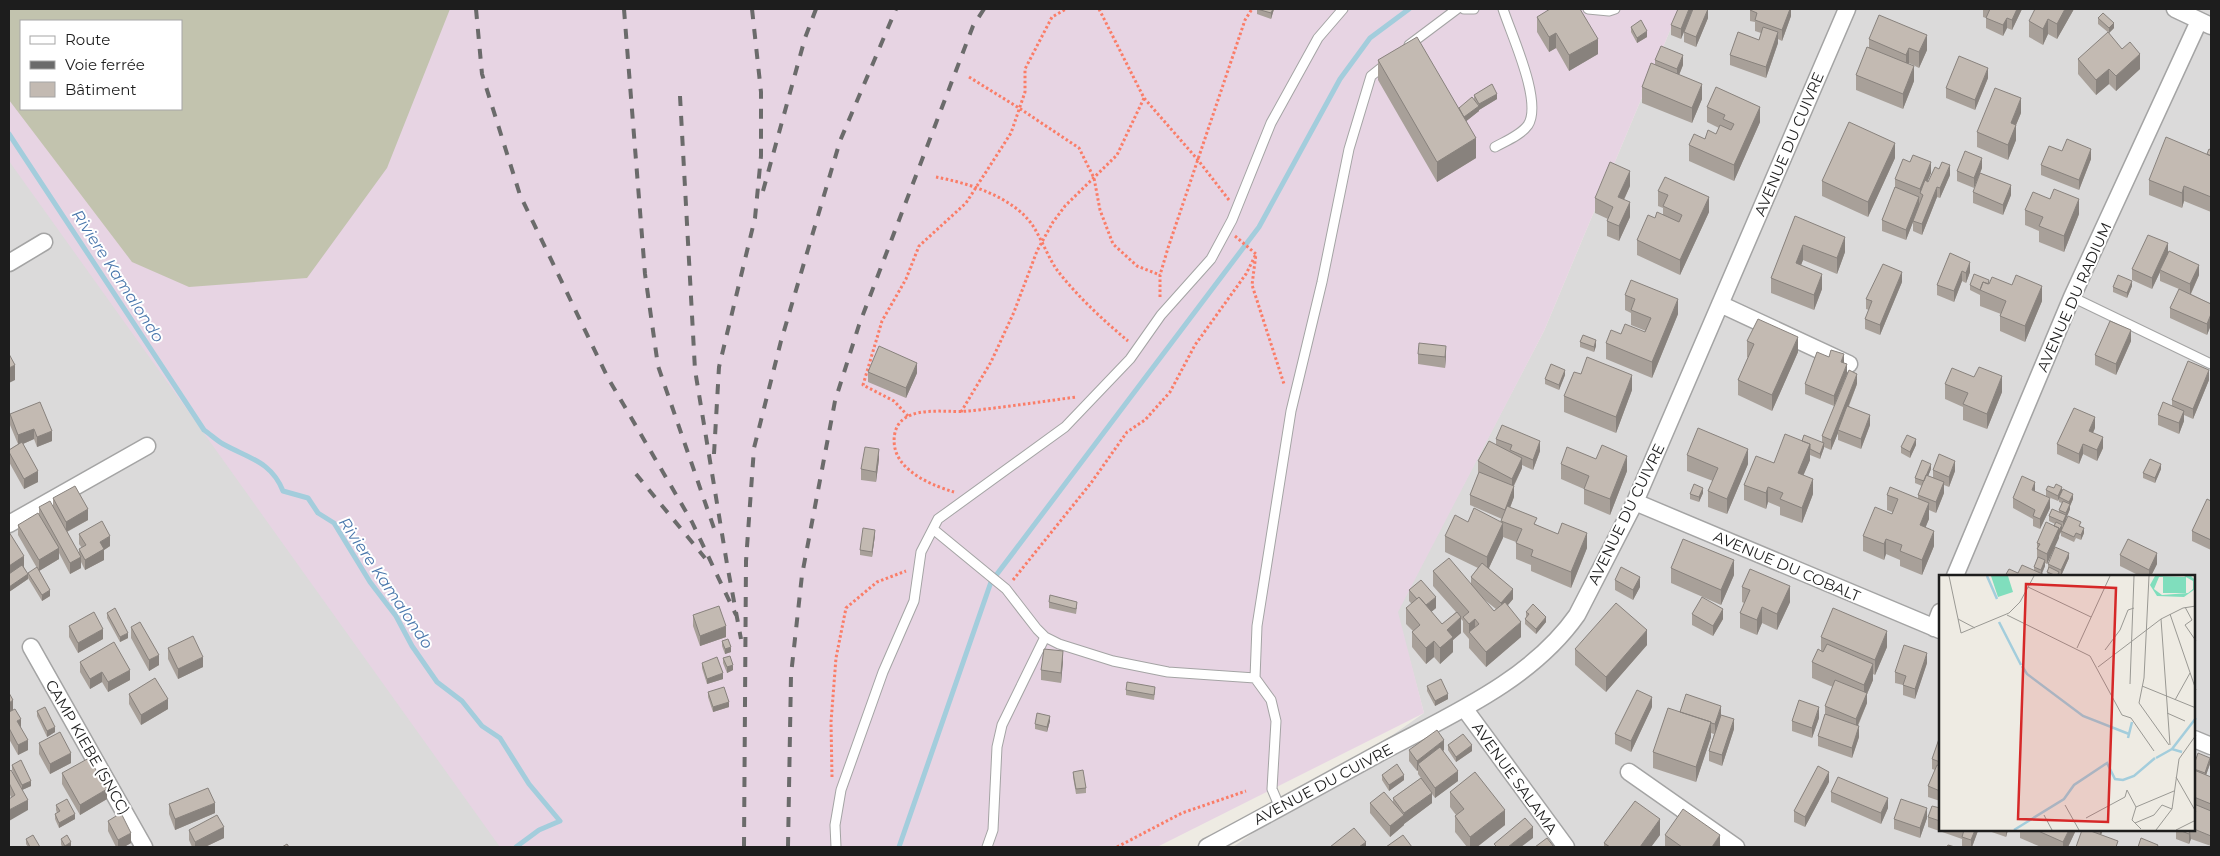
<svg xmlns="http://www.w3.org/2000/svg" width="2220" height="856" font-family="Montserrat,sans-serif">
  <rect width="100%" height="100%" fill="#eeebe3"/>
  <path fill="#dbdada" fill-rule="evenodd" d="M 1679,9 L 2211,9 L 2211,847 L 1233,847 L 1424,713 L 1397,612 L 1544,331 ZM 1940,576 L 2194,576 L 2194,830 L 1940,830 Z
    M 9,137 L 501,847 L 9,847 Z"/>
  <path fill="#e7d4e3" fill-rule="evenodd" d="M 9,9 L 1679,9 L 1544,331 L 1398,612 L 1424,713 L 1157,847 L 500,847 L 9,161 ZM 21,21 L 181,21 L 181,109 L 21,109 Z"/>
  <path fill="#c2c3ae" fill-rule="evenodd" d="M 9,9 L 450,9 L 387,168 L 307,278 L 189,287 L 132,262 L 9,100 ZM 21,21 L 181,21 L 181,109 L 21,109 Z"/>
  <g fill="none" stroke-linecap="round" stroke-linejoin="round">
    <path stroke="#a3cddc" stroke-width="5" d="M 9,134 L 204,430 C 210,434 216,440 223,444 C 248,458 271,461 283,491 L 308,498 L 318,513 L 334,523 L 370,582 L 396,616 L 412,646 L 437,682 L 462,701 L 482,726 L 500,738 L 529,784 L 560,821 L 539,830 L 516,847
      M 899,847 L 991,582 L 1259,227 L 1340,79 L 1370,38 L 1409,9"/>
    <g stroke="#a4a4a4" stroke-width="11">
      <path id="service" d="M 1464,9 L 1474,9
        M 1588,9 L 1609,11 L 1615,9
        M 1409,45 L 1457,9
        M 1495,147 C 1506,141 1521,135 1528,125 C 1543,102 1511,34 1503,9
        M 2072,297 L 2211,364
        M 933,529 L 1006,589 L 1037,629 L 1045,637 L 1059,644 L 1113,661 L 1168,672 L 1255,678
        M 1280,808 L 1272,789 L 1276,721 L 1271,700 L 1255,678 L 1257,626 L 1291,411 L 1322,282 L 1349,149 L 1371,76 L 1386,64
        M 836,847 L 835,825 L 841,790 L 883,672 L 914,601 L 921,552 L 938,519 L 1065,427 L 1130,359 L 1161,315 L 1211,259 L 1232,220 L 1271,123 L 1318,38 L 1343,9
        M 987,847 L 993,830 L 997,747 L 1002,725 L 1045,637"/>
    </g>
    <g stroke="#a4a4a4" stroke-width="19">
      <path id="minor" d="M 2175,9 L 2211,26
        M 9,263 L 44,242
        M 1720,304 L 1849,364
        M 1635,502 L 1940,630
        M 9,524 L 147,446
        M 1955,576 L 2072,297 L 2199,21
        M 1934,628 L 1940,612
        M 31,647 L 144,847
        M 1464,708 L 1566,847
        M 2194,739 L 2211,746
        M 1629,772 L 1736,847
        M 1207,847 C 1267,815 1327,782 1387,749 C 1455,713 1532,679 1577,615 L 1635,502 L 1847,9"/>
    </g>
    <path stroke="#fa7d68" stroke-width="3" stroke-dasharray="2.5 2.5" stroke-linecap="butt" d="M 1099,9 L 1144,98 L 1198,160 L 1229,200
      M 969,77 L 1019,108 L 1079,148 L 1094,178 L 1100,210 L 1113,244 L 1137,266 L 1160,275
      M 936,177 C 968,183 1014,197 1033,226 C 1042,240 1048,257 1057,270 C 1077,296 1103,320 1128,341
      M 1235,236 L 1256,254 L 1252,285 L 1284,384
      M 1160,297 L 1160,275 L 1168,248 L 1245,20 L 1252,9
      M 961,412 L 991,362 L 1014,312 L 1037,251 L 1053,222 L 1065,206 L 1117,155 L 1144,98
      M 908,416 L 894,401 L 863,385 L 882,321 L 906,279 L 919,246 L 966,203 L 1011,133 L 1025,92 L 1025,69 L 1052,17 L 1066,9
      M 954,492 C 934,486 904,474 896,452 C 892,440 894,425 905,418 C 922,407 950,413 969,411 C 1005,407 1040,402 1076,397
      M 1013,580 L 1091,483 L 1127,432 L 1145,420 L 1170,392 L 1195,345 L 1246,274 L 1256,254
      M 832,777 L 831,722 L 836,658 L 846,608 L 877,582 L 906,571
      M 1117,847 L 1182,813 L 1246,791"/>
    <use href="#service" stroke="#fff" stroke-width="9"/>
    <use href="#minor" stroke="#fff" stroke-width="16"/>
    <path stroke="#6b6b6b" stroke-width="4" stroke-dasharray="10 10" stroke-linecap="butt" d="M 476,9 L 482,74 L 520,195 L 608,378 L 692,522 L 736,615
      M 624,9 L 645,274 L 658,366 L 717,537
      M 680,96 L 695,370 L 727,564 L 741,639
      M 763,191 L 805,38 L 816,9
      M 714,454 L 719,367 L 755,218 L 761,156 L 761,92 L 752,9
      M 636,474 L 705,558
      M 744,847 L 746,561 L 754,448 L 781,341 L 840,141 L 896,9
      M 788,847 L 791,675 L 802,575 L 835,401 L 859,325 L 973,26 L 984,9"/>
  </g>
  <path fill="#a8a099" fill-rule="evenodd" d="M 1257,9 L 1274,9 L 1271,19 L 1257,14 Z
    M 1708,9 L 1708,18 L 1696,47 L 1684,42 L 1684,32 L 1681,39 L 1671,35 L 1671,25 Z
    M 1791,9 L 1791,16 L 1782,41 L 1778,39 L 1778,43 L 1766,78 L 1730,65 L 1730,55 L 1759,40 L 1761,33 L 1755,31 L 1755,22 L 1750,21 L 1750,10 Z
    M 1983,9 L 2022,9 L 2012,30 L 2007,28 L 2003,36 L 1986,28 L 1986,18 L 1983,17 Z
    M 2074,9 L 2057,39 L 2048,34 L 2043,45 L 2029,37 L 2029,21 Z
    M 1537,17 L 1598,54 L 1569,71 L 1556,48 L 1549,52 L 1537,32 Z
    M 2098,18 L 2114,28 L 2109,33 L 2098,24 Z
    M 1631,27 L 1647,37 L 1637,43 L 1631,32 Z
    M 1869,39 L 1927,50 L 1919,68 L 1909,63 L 1914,81 L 1903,109 L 1856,90 L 1856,75 L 1869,47 Z
    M 2122,49 L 2140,69 L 2116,91 L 2109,84 L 2096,95 L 2078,74 L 2078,59 Z
    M 1378,60 L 1459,108 L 1474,100 L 1474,95 L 1497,99 L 1479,110 L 1479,108 L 1479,111 L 1466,121 L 1476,158 L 1437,182 L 1378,80 Z
    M 1655,60 L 1683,65 L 1679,75 L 1702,99 L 1692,123 L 1642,103 L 1642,87 L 1655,65 Z
    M 1988,78 L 1975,110 L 1946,98 L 1946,88 Z
    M 1707,107 L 1760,122 L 1734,181 L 1689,161 L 1689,145 L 1716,134 L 1719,128 L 1707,122 Z
    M 2021,113 L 2016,125 L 2016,140 L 2008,160 L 1977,147 L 1977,132 Z
    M 2211,150 L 2211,212 L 2184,201 L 2182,208 L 2149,195 L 2149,180 L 2207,154 Z
    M 2062,151 L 2091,159 L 2079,190 L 2041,175 L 2041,165 Z
    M 1895,158 L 1868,217 L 1822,196 L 1822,181 Z
    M 1982,168 L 1974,188 L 1957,181 L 1957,171 Z
    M 1931,173 L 1927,182 L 1928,182 L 1950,175 L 1940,198 L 1937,197 L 1922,235 L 1913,231 L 1913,222 L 1906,240 L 1882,231 L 1882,220 L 1895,187 L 1895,179 Z
    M 1630,186 L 1624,200 L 1630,217 L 1619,241 L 1607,236 L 1607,221 L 1608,219 L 1595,213 L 1595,198 Z
    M 1658,191 L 1709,212 L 1680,275 L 1637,255 L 1637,240 L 1655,218 L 1663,214 L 1663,208 L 1658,206 Z
    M 1973,192 L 2011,195 L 2003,215 L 1973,203 Z
    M 2025,210 L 2079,214 L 2064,252 L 2039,242 L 2039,231 L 2025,225 Z
    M 1795,216 L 1845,252 L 1837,274 L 1803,260 L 1801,265 L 1822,289 L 1814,310 L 1771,293 L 1771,278 Z
    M 2168,252 L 2199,275 L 2191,294 L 2211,304 L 2211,325 L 2207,335 L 2170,318 L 2170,308 L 2179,289 L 2160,281 L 2160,272 L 2152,289 L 2132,280 L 2132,269 Z
    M 1950,253 L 1970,272 L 1966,283 L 1962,281 L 1954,302 L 1937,295 L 1937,285 Z
    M 1902,282 L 1880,335 L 1865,329 L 1865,319 L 1869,310 L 1866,309 L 1866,299 Z
    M 1989,284 L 2042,301 L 2025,342 L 2000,331 L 2000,316 L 2001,314 L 1980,306 L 1980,295 L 1970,290 L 1970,285 Z
    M 2132,286 L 2127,298 L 2113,292 L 2113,287 Z
    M 1625,295 L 1678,314 L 1652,378 L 1606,359 L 1606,343 L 1621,334 L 1645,332 L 1646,331 L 1631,325 L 1631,313 L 1625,310 Z
    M 1747,341 L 1798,352 L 1772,411 L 1738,395 L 1738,380 L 1748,357 L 1747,357 Z
    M 2131,341 L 2116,375 L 2095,365 L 2095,355 Z
    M 1580,342 L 1596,346 L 1594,352 L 1580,347 Z
    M 2211,348 L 2211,357 L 2210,357 L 2210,352 Z
    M 1418,354 L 1446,356 L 1445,368 L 1418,364 Z
    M 868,372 L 917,373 L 906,398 L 868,382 Z
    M 1847,374 L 1834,406 L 1805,394 L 1805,384 Z
    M 1565,375 L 1559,390 L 1545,384 L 1545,379 Z
    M 1974,377 L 2002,392 L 1987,429 L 1963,420 L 1963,407 L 1945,399 L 1945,384 Z
    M 2209,380 L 2193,419 L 2184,415 L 2184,421 L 2179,434 L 2158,425 L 2158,415 L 2172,406 L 2172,400 Z
    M 1857,384 L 1849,406 L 1870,425 L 1861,449 L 1838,440 L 1838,433 L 1831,450 L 1824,447 L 1820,459 L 1810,455 L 1810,460 L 1803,475 L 1813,494 L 1802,523 L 1780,515 L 1780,507 L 1768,502 L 1766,509 L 1744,500 L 1744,485 L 1802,441 L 1822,442 L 1822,436 Z
    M 1632,390 L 1616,433 L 1564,412 L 1564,396 Z
    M 10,414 L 52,441 L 37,447 L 34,439 L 23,444 L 38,482 L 24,489 L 9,462 L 9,450 L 18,444 L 10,425 Z
    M 2095,428 L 2093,433 L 2103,448 L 2097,461 L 2083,454 L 2079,464 L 2057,454 L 2057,444 Z
    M 1496,439 L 1540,451 L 1533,470 L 1522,465 L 1522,468 L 1514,486 L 1514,497 L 1510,508 L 1537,525 L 1587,548 L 1571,588 L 1531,571 L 1531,565 L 1516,559 L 1516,542 L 1503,537 L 1489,568 L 1513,599 L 1508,605 L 1521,637 L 1486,667 L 1469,648 L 1469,639 L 1463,632 L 1463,621 L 1461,619 L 1461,633 L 1453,640 L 1453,652 L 1440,664 L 1434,657 L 1426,664 L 1412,647 L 1412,632 L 1413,631 L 1406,624 L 1406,608 L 1412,604 L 1409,601 L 1409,590 L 1436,608 L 1431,612 L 1442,624 L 1456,612 L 1433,586 L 1433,571 L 1471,584 L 1471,577 L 1478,568 L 1445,552 L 1445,536 L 1468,522 L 1501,522 L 1502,519 L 1470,505 L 1470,495 L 1479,472 L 1478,472 L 1478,461 L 1496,445 ZM 1481,597 L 1496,609 L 1494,611 Z
    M 1916,445 L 1910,458 L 1901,453 L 1901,447 Z
    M 1687,455 L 1748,464 L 1727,514 L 1708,507 L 1708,491 L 1713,481 L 1687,471 Z
    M 879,459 L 876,482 L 861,480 L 861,469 Z
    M 1561,464 L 1627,471 L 1610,515 L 1584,504 L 1584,489 L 1561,479 Z
    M 1931,469 L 1928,476 L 1933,478 L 1933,470 L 1955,471 L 1949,487 L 1944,485 L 1944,493 L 1936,513 L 1929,510 L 1929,519 L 1925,527 L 1934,546 L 1922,575 L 1900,566 L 1900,560 L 1886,554 L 1884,560 L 1863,551 L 1863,536 L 1892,514 L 1892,512 L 1887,510 L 1887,495 L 1918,499 L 1918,495 L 1922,486 L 1915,483 L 1915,478 Z
    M 2161,469 L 2155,483 L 2143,478 L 2143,473 Z
    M 2054,488 L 2062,492 L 2073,499 L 2070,506 L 2070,509 L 2066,518 L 2066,520 L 2081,526 L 2084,533 L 2081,540 L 2076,538 L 2074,542 L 2061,536 L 2061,532 L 2047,564 L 2045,563 L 2045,566 L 2042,574 L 2018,573 L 2034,570 L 2034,567 L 2037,559 L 2037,543 L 2054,526 L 2055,524 L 2049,521 L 2049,516 L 2059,512 L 2059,510 L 2062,503 L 2059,502 L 2059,498 L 2058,501 L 2046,496 L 2046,490 Z
    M 2035,491 L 2050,508 L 2040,529 L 2033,526 L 2033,519 L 2013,508 L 2013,498 Z
    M 1703,493 L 1699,502 L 1690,499 L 1690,494 Z
    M 53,498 L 88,520 L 67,532 L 79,554 L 79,549 L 82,548 L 79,544 L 79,534 L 110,546 L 104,550 L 104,560 L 85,570 L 81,562 L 81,568 L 70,574 L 59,553 L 59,559 L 39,571 L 50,596 L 42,601 L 28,578 L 28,579 L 9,592 L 9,532 L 24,567 L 28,574 L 37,568 L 18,535 L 18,525 L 39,515 L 39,507 L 53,507 Z
    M 2211,501 L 2211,550 L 2192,541 L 2192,531 Z
    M 875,535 L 872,557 L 860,555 L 860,550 Z
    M 2120,555 L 2157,564 L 2151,576 L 2140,576 L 2120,566 Z
    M 2069,558 L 2061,576 L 2059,575 L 2059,576 L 2047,576 L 2048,570 L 2048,564 Z
    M 1671,568 L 1734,575 L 1721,605 L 1671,583 Z
    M 1615,580 L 1640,587 L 1633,600 L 1615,590 Z
    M 1742,587 L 1790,602 L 1777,630 L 1762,623 L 1757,635 L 1740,628 L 1740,613 L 1744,603 L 1742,602 Z
    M 1049,602 L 1077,607 L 1076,614 L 1049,608 Z
    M 1526,612 L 1546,622 L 1536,634 L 1525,624 L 1525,619 L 1526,617 Z
    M 107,613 L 128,638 L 120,642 L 107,618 Z
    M 1692,614 L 1723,619 L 1713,636 L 1692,625 Z
    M 693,615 L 726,637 L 700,646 L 693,626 Z
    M 69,626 L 103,639 L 78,653 L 69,637 Z
    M 131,627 L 159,665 L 149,671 L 131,638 Z
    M 1821,637 L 1887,647 L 1875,675 L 1873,674 L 1873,680 L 1867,694 L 1867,703 L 1858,726 L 1859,737 L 1852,758 L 1818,746 L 1818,736 L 1825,715 L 1825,706 L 1833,687 L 1812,678 L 1812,662 L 1821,650 Z
    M 722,641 L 731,652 L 725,654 L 722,646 Z
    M 1647,645 L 1606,692 L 1575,665 L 1575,649 Z
    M 168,648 L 203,667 L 178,679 L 168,659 Z
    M 723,658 L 733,670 L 727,673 L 723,663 Z
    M 1063,661 L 1061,683 L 1041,680 L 1041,670 Z
    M 80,662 L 130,680 L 108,692 L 102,682 L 90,689 L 80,672 Z
    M 702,663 L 723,679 L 707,684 L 702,668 Z
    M 1927,663 L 1915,699 L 1903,695 L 1903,685 L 1895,683 L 1895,672 Z
    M 1427,686 L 1448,699 L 1435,706 L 1427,691 Z
    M 1126,690 L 1155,692 L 1154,700 L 1126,695 Z
    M 708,692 L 729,707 L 713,712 L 708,697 Z
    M 9,693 L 13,710 L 21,728 L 28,750 L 18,755 L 9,739 Z
    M 129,694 L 168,709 L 141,725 L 129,704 Z
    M 1652,707 L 1631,752 L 1615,744 L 1615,734 Z
    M 37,711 L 55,732 L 47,737 L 37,716 Z
    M 1680,712 L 1721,716 L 1734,729 L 1722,766 L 1709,761 L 1709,751 L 1714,734 L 1711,733 L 1711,737 L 1696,782 L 1653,768 L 1653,752 Z
    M 1819,718 L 1812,738 L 1792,731 L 1792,721 Z
    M 1050,721 L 1047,732 L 1035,729 L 1035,724 Z
    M 1940,736 L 1940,801 L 1928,797 L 1928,786 L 1935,770 L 1932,769 L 1932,759 Z
    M 39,743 L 71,763 L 50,774 L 39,754 Z
    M 1448,745 L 1472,751 L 1456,762 L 1448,750 Z
    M 1409,750 L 1444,750 L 1443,751 L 1458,781 L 1435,798 L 1432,794 L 1432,803 L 1404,824 L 1404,823 L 1404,825 L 1390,837 L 1370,813 L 1370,803 L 1393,802 L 1393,798 L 1421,778 L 1418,774 L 1418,770 L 1417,771 L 1409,761 Z
    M 2210,764 L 2206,775 L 2211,777 L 2211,846 L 2191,839 L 2189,844 L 2176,839 L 2176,830 L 2194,830 L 2194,765 Z
    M 12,765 L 31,786 L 22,790 L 28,810 L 11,797 L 9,793 L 9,772 L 15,778 L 12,770 Z
    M 1073,772 L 1086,788 L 1086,793 L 1076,794 L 1073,777 Z
    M 62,773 L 107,799 L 80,815 L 62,784 Z
    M 1382,775 L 1404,780 L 1389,791 L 1382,780 Z
    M 1829,782 L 1805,827 L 1794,822 L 1794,811 Z
    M 1450,792 L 1505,825 L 1477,847 L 1467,847 L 1455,832 L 1455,816 L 1456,815 L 1450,807 Z
    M 1831,792 L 1888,808 L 1881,824 L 1831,802 Z
    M 169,804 L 215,813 L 175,830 L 169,814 Z
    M 56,805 L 75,819 L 59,828 L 55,819 L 55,814 L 57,813 L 56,810 Z
    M 1940,808 L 1940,830 L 1978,830 L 1972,847 L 1962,847 L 1962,839 L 1928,827 L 1928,817 Z
    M 1927,818 L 1920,838 L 1894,829 L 1894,819 Z
    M 108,821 L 131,843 L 124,847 L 116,847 L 108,831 Z
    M 189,830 L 224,838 L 205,847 L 192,847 L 189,840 Z
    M 1986,830 L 2008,830 L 2006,837 Z
    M 2020,830 L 2076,830 L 2068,847 L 2041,847 L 2020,838 Z
    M 2082,830 L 2103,830 L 2101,835 L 2118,847 Z
    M 1660,835 L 1651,847 L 1604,847 L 1604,843 Z
    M 1665,835 L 1720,847 L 1665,847 Z
    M 26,839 L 40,847 L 28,847 L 26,844 Z
    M 61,839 L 71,847 L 62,847 L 61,844 Z"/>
  <path fill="#88827d" d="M 1273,9 L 1274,9 L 1271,19 L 1271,13 Z
    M 1689,9 L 1693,9 L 1681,39 L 1681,29 Z
    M 1708,9 L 1708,18 L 1696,47 L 1696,37 Z
    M 1790,9 L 1791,9 L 1791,16 L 1782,41 L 1782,30 Z
    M 2017,9 L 2022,9 L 2012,30 L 2012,20 Z
    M 2065,9 L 2074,9 L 2057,39 L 2057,24 Z
    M 2007,18 L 2007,28 L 2003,36 L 2003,25 Z
    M 2048,19 L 2048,34 L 2043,45 L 2043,29 Z
    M 2114,23 L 2114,28 L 2109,33 L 2109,28 Z
    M 1647,31 L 1647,37 L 1637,43 L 1637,38 Z
    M 1778,32 L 1778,43 L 1766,78 L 1766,67 Z
    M 1556,33 L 1556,48 L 1549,52 L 1549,37 Z
    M 1927,35 L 1927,50 L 1919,68 L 1919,52 Z
    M 1598,39 L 1598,54 L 1569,71 L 1569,55 Z
    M 1909,48 L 1909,63 L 1906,70 L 1906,55 Z
    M 2140,54 L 2140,69 L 2116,91 L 2116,76 Z
    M 1683,55 L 1683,65 L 1677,80 L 1677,69 Z
    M 1914,66 L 1914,81 L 1903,109 L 1903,94 Z
    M 1988,68 L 1988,78 L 1975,110 L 1975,100 Z
    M 2109,69 L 2109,84 L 2096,95 L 2096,80 Z
    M 1702,84 L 1702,99 L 1692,123 L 1692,108 Z
    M 1497,94 L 1497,99 L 1479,110 L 1479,104 Z
    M 2021,98 L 2021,113 L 2016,125 L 2016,140 L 2008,160 L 2008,145 L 2011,123 Z
    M 1479,106 L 1479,111 L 1464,123 L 1464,117 Z
    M 1760,107 L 1760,122 L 1734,181 L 1734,165 Z
    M 1476,138 L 1476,158 L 1437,182 L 1437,162 Z
    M 1895,143 L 1895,158 L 1868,217 L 1868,202 Z
    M 2091,149 L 2091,159 L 2079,190 L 2079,180 Z
    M 1982,158 L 1982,168 L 1974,188 L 1974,178 Z
    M 1931,162 L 1931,173 L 1922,194 L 1920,193 L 1920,189 Z
    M 1950,165 L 1950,175 L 1940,198 L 1940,188 Z
    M 1630,171 L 1630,186 L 1618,212 L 1618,197 Z
    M 2011,185 L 2011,195 L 2003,215 L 2003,205 Z
    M 2184,186 L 2184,201 L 2182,208 L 2182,193 Z
    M 1937,187 L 1937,197 L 1922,235 L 1922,224 Z
    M 1709,197 L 1709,212 L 1680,275 L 1680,260 Z
    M 1919,197 L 1919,207 L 1913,221 L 1913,222 L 1906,240 L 1906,230 Z
    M 2079,199 L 2079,214 L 2064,252 L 2064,236 Z
    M 1630,202 L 1630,217 L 1619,241 L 1619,226 Z
    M 1845,237 L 1845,252 L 1837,274 L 1837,258 Z
    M 2168,243 L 2168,254 L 2160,270 L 2160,272 L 2152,289 L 2152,278 Z
    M 1803,245 L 1803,260 L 1796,278 L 1796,263 Z
    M 1970,262 L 1970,272 L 1966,283 L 1966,273 Z
    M 2199,265 L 2199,275 L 2190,295 L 2190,284 Z
    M 1962,271 L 1962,281 L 1954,302 L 1954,291 Z
    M 1902,272 L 1902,282 L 1880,335 L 1880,325 Z
    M 1822,274 L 1822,289 L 1814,310 L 1814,295 Z
    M 2132,281 L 2132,286 L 2127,298 L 2127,293 Z
    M 2042,286 L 2042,301 L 2025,342 L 2025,326 Z
    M 1678,299 L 1678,314 L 1652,378 L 1652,362 Z
    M 2211,314 L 2211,325 L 2207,335 L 2207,324 Z
    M 2131,330 L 2131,341 L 2116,375 L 2116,364 Z
    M 1798,337 L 1798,352 L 1772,411 L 1772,395 Z
    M 1596,340 L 1596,346 L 1594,352 L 1594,347 Z
    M 1446,346 L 1446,356 L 1445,368 L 1445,357 Z
    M 1844,354 L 1844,365 L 1841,362 Z
    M 917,363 L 917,373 L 906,398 L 906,388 Z
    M 1847,364 L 1847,374 L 1834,406 L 1834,396 Z
    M 15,365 L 15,380 L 9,383 L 9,368 Z
    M 1565,370 L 1565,375 L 1559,390 L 1559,385 Z
    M 2209,370 L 2209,380 L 2193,419 L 2193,409 Z
    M 1857,374 L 1857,384 L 1839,430 L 1838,430 L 1838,433 L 1831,450 L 1831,440 Z
    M 1632,375 L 1632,390 L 1616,433 L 1616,417 Z
    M 2002,376 L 2002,392 L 1987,429 L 1987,414 Z
    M 2184,411 L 2184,421 L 2179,434 L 2179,423 Z
    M 1870,415 L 1870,425 L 1861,449 L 1861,439 Z
    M 2095,417 L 2095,428 L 2089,441 L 2089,431 Z
    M 34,429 L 34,439 L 18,446 L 18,435 Z
    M 52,431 L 52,441 L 37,447 L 37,437 Z
    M 2103,437 L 2103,448 L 2097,461 L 2097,450 Z
    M 1916,439 L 1916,445 L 1910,458 L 1910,452 Z
    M 1540,441 L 1540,451 L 1533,470 L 1533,460 Z
    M 1824,443 L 1824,448 L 1820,459 L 1820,454 Z
    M 1810,444 L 1810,460 L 1798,488 L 1798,473 Z
    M 2083,444 L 2083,454 L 2079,464 L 2079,454 Z
    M 879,449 L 879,459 L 876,482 L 876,472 Z
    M 1748,449 L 1748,464 L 1727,514 L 1727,499 Z
    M 1627,456 L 1627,471 L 1610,515 L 1610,499 Z
    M 1522,458 L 1522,468 L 1512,489 L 1512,479 Z
    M 1955,461 L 1955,471 L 1949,487 L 1949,477 Z
    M 1931,464 L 1931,469 L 1924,486 L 1924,481 Z
    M 2161,464 L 2161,469 L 2155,483 L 2155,478 Z
    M 38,471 L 38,482 L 24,489 L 24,479 Z
    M 1813,479 L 1813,494 L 1802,523 L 1802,508 Z
    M 1944,482 L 1944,493 L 1936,513 L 1936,502 Z
    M 2035,482 L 2035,492 L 2032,490 Z
    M 1514,486 L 1514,497 L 1505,520 L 1505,510 Z
    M 1768,487 L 1768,502 L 1766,509 L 1766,493 Z
    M 2062,487 L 2062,492 L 2058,501 L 2058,496 Z
    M 1703,488 L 1703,493 L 1699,502 L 1699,497 Z
    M 2073,494 L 2073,499 L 2070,506 L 2070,509 L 2063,527 L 2063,522 L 2069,505 L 2069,502 Z
    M 2050,498 L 2050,508 L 2040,529 L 2040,519 Z
    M 1929,503 L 1929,519 L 1920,541 L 1920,525 Z
    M 88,509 L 88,520 L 66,532 L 66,522 Z
    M 1503,523 L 1503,538 L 1487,572 L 1487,557 Z
    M 2062,525 L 2062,530 L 2059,535 L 2059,530 Z
    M 2059,528 L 2059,538 L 2047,564 L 2047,554 Z
    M 2084,528 L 2084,533 L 2081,540 L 2081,535 Z
    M 875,530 L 875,535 L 872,557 L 872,552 Z
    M 1934,531 L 1934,546 L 1922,575 L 1922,560 Z
    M 1587,533 L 1587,548 L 1571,588 L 1571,572 Z
    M 110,536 L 110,546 L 104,550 L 104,560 L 85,570 L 85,560 L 100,542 Z
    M 1886,539 L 1886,554 L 1884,560 L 1884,544 Z
    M 59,548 L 59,559 L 39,571 L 39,560 Z
    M 2069,553 L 2069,558 L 2061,576 L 2061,570 Z
    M 2157,553 L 2157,564 L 2151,576 L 2149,576 L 2149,570 Z
    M 24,556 L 24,567 L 9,576 L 9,566 Z
    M 81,557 L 81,568 L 70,574 L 70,563 Z
    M 1734,560 L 1734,575 L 1721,605 L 1721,590 Z
    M 2045,560 L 2045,566 L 2041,575 L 2041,570 Z
    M 28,574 L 28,579 L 9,592 L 9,587 Z
    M 1640,577 L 1640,587 L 1633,600 L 1633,590 Z
    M 1790,586 L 1790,602 L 1777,630 L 1777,614 Z
    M 1513,589 L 1513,599 L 1501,613 L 1501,603 Z
    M 50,590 L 50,596 L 42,601 L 42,595 Z
    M 1436,597 L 1436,608 L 1424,618 L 1424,607 Z
    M 1762,607 L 1762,623 L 1757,635 L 1757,620 Z
    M 1723,609 L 1723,619 L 1713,636 L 1713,626 Z
    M 1461,617 L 1461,633 L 1453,640 L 1453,652 L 1440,664 L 1440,648 L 1447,630 Z
    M 1546,617 L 1546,622 L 1536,634 L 1536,629 Z
    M 1475,619 L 1475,635 L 1469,632 L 1469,639 L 1469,624 Z
    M 1521,622 L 1521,637 L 1486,667 L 1486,652 Z
    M 726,626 L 726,637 L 700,646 L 700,636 Z
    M 103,629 L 103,639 L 78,653 L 78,643 Z
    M 1647,630 L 1647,645 L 1606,692 L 1606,677 Z
    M 1887,631 L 1887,647 L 1875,675 L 1875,660 Z
    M 128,633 L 128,638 L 120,642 L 120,637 Z
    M 1434,641 L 1434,657 L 1426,664 L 1426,648 Z
    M 731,647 L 731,652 L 725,654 L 725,649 Z
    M 1063,651 L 1063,661 L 1061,683 L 1061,673 Z
    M 1927,653 L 1927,663 L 1915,699 L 1915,689 Z
    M 159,655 L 159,665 L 149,671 L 149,660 Z
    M 203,657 L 203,667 L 178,679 L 178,669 Z
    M 1873,664 L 1873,680 L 1867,694 L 1867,703 L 1856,729 L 1856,719 L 1864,700 L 1864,685 Z
    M 733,665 L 733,670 L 727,673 L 727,667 Z
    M 130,670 L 130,680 L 108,692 L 108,682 Z
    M 102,672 L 102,682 L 90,689 L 90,679 Z
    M 723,673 L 723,679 L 707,684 L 707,679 Z
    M 1448,694 L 1448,699 L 1435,706 L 1435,701 Z
    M 1652,697 L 1652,707 L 1631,752 L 1631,741 Z
    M 168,699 L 168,709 L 141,725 L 141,715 Z
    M 13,700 L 13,710 L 9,713 L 9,703 Z
    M 729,702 L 729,707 L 713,712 L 713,707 Z
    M 1721,706 L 1721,716 L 1715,734 L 1715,724 Z
    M 1819,707 L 1819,718 L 1812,738 L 1812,728 Z
    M 1050,716 L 1050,721 L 1047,732 L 1047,727 Z
    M 21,719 L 21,729 L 17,721 Z
    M 1734,719 L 1734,729 L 1722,766 L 1722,755 Z
    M 1711,722 L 1711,737 L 1696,782 L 1696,767 Z
    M 1859,726 L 1859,737 L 1852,758 L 1852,748 Z
    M 55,727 L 55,732 L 47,737 L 47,731 Z
    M 28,740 L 28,750 L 18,755 L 18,745 Z
    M 1444,740 L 1444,750 L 1421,768 L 1418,764 L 1418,770 L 1417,771 L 1417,761 Z
    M 1472,745 L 1472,751 L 1456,762 L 1456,757 Z
    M 71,753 L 71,763 L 50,774 L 50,764 Z
    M 2210,758 L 2210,764 L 2205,778 L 2205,773 Z
    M 1458,771 L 1458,781 L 1435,798 L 1435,788 Z
    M 1829,772 L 1829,782 L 1805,827 L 1805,817 Z
    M 1404,775 L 1404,780 L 1389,791 L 1389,785 Z
    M 31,781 L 31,786 L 22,790 L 22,785 Z
    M 107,789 L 107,799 L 80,815 L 80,805 Z
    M 1432,793 L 1432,803 L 1404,824 L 1404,813 Z
    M 1888,798 L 1888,808 L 1881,824 L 1881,813 Z
    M 28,800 L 28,810 L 9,821 L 9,810 Z
    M 215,803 L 215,813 L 175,830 L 175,819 Z
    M 1927,808 L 1927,818 L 1920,838 L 1920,828 Z
    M 1505,810 L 1505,825 L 1477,847 L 1470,847 L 1470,837 Z
    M 75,814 L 75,819 L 59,828 L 59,823 Z
    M 1404,815 L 1404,825 L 1390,837 L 1390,826 Z
    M 1660,819 L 1660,835 L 1651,847 L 1640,847 Z
    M 224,827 L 224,838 L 205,847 L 195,847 L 195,842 Z
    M 1533,827 L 1533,838 L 1521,847 L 1508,847 Z
    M 1975,830 L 1978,830 L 1978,831 L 1972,847 L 1971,847 L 1971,840 Z
    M 2006,830 L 2008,830 L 2006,837 Z
    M 2069,830 L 2076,830 L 2068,847 L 2063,847 L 2063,842 Z
    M 2101,830 L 2103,830 L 2100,837 L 2100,832 Z
    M 2190,830 L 2191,839 L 2189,844 L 2189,834 Z
    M 131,833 L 131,843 L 124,847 L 118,847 L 118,840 Z
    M 1720,835 L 1720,847 L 1712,847 Z
    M 71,842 L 71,847 L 65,847 L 65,846 Z
    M 1366,842 L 1366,847 L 1359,847 Z"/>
  <path fill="#c3bab2" stroke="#88827d" d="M 1257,9 L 1273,9 L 1271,13 Z
    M 1550,9 L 1580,9 L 1598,39 L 1569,55 L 1556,33 L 1549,37 L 1537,17 Z
    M 1678,9 L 1689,9 L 1681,29 L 1671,25 Z
    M 1693,9 L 1708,9 L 1696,37 L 1684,32 Z
    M 1750,9 L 1790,9 L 1782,30 L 1755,20 L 1757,13 L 1750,10 Z
    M 1988,9 L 2017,9 L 2012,20 L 2007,18 L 2003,25 L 1986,18 L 1990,9 Z
    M 2035,9 L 2065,9 L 2057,24 L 2048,19 L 2043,29 L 2029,21 Z
    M 2103,13 L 2114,23 L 2109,28 L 2098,18 Z
    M 1879,15 L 1927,35 L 1919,52 L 1909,48 L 1906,55 L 1869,39 Z
    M 1641,20 L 1647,31 L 1637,38 L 1631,27 Z
    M 1763,27 L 1778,32 L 1766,67 L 1730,55 L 1738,32 L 1759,40 Z
    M 2108,32 L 2122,49 L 2130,42 L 2140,54 L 2116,76 L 2109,69 L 2096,80 L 2078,59 Z
    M 1417,37 L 1476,138 L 1437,162 L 1378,60 Z
    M 1661,46 L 1683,55 L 1677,69 L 1655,60 Z
    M 1867,47 L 1914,66 L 1903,94 L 1856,75 Z
    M 1959,56 L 1988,68 L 1975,100 L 1946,88 Z
    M 1651,63 L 1702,84 L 1692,108 L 1642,87 Z
    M 1492,84 L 1497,94 L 1479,104 L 1474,95 Z
    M 1716,87 L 1760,107 L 1734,165 L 1689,145 L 1694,134 L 1705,139 L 1708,130 L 1716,134 L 1720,125 L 1731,130 L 1734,124 L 1723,119 L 1725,115 L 1707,107 Z
    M 1995,88 L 2021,98 L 2011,123 L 2016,125 L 2008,145 L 1977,132 Z
    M 1472,97 L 1479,106 L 1464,117 L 1459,108 Z
    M 1849,122 L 1895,143 L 1868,202 L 1822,181 Z
    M 2166,137 L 2211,156 L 2211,197 L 2184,186 L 2182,193 L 2149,180 Z
    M 2067,139 L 2091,149 L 2079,180 L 2041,165 L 2049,146 L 2062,151 Z
    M 2209,149 L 2211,150 L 2211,156 L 2207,154 Z
    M 1965,151 L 1982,158 L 1974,178 L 1957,171 Z
    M 1913,155 L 1931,162 L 1920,189 L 1895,179 L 1903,159 L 1910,162 Z
    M 1610,162 L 1630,171 L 1618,197 L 1630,202 L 1619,226 L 1607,221 L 1613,207 L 1595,198 Z
    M 1942,162 L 1950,165 L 1940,188 L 1937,187 L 1922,224 L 1913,221 L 1923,195 L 1920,193 L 1925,180 L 1928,182 L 1935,167 L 1939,169 Z
    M 1980,173 L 2011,185 L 2003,205 L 1973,192 Z
    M 1665,177 L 1709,197 L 1680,260 L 1637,240 L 1648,215 L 1655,218 L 1657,212 L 1679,222 L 1682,215 L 1663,206 L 1668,195 L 1658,191 Z
    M 1895,187 L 1919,197 L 1906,230 L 1882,220 Z
    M 2054,189 L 2079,199 L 2064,236 L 2039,226 L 2043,217 L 2025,210 L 2033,192 L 2050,199 Z
    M 1795,216 L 1845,237 L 1837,258 L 1803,245 L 1796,263 L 1822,274 L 1814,295 L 1771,278 Z
    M 2148,235 L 2168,243 L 2152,278 L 2132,269 Z
    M 2169,251 L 2199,265 L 2190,284 L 2160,270 Z
    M 1950,253 L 1970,262 L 1966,273 L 1962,271 L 1954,291 L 1937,285 Z
    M 1883,264 L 1902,272 L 1880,325 L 1865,319 L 1872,301 L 1866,299 Z
    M 1974,274 L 1989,280 L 1988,284 L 1983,282 L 1980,290 L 1970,285 Z
    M 2016,275 L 2042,286 L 2025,326 L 2000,316 L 2006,301 L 1980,290 L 1983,282 L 1989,284 L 1992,277 L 2012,285 Z
    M 2118,275 L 2132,281 L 2127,293 L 2113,287 Z
    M 1631,280 L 1678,299 L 1652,362 L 1606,343 L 1611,330 L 1621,334 L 1625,324 L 1645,332 L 1651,318 L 1631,310 L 1635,299 L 1625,295 Z
    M 2179,289 L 2211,304 L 2211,314 L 2207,324 L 2170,308 Z
    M 1758,319 L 1798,337 L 1772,395 L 1738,380 L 1754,344 L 1747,341 Z
    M 2110,321 L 2131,330 L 2116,364 L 2095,355 Z
    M 1583,335 L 1596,340 L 1594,347 L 1580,342 Z
    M 1419,343 L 1446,346 L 1445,357 L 1418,354 Z
    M 879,346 L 917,363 L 906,388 L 868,372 Z
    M 1831,350 L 1844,354 L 1841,362 L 1847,364 L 1834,396 L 1805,384 L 1817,352 L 1829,357 Z
    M 9,354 L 15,365 L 9,368 Z
    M 1587,357 L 1632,375 L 1616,417 L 1564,396 L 1574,372 L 1581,374 Z
    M 2188,361 L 2209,370 L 2193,409 L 2172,400 Z
    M 1551,364 L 1565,370 L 1559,385 L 1545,379 Z
    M 1979,367 L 2002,376 L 1987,414 L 1963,404 L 1968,393 L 1945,384 L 1952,368 L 1974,377 Z
    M 1849,370 L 1857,374 L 1831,440 L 1822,436 Z
    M 40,402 L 52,431 L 37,437 L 34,429 L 18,435 L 10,414 Z
    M 2163,402 L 2184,411 L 2179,423 L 2158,415 Z
    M 1847,406 L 1870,415 L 1861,439 L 1838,430 Z
    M 2074,408 L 2095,417 L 2089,431 L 2103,437 L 2097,450 L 2083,444 L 2079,454 L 2057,444 Z
    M 1502,425 L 1540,441 L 1533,460 L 1510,450 L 1512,445 L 1496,439 Z
    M 1698,428 L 1748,449 L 1727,499 L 1708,491 L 1718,468 L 1687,455 Z
    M 1785,434 L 1810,444 L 1798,473 L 1813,479 L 1802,508 L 1780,499 L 1783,493 L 1768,487 L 1766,493 L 1744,485 L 1756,456 L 1774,463 Z
    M 1804,435 L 1824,443 L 1820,454 L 1810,449 L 1810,444 L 1802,441 Z
    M 1907,435 L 1916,439 L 1910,452 L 1901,447 Z
    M 1489,441 L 1522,458 L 1512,479 L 1478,461 Z
    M 22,442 L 38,471 L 24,479 L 9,452 L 9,450 Z
    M 1602,445 L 1627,456 L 1610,499 L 1584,489 L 1589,476 L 1561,464 L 1567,447 L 1596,459 Z
    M 865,447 L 879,449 L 876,472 L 861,469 Z
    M 1939,454 L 1955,461 L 1949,477 L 1933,470 Z
    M 2150,459 L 2161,464 L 2155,478 L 2143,473 Z
    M 1922,460 L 1931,464 L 1924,481 L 1915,478 Z
    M 1479,472 L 1514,486 L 1505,510 L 1470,495 Z
    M 1926,475 L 1944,482 L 1936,502 L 1918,495 Z
    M 2022,476 L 2035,482 L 2032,490 L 2050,498 L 2040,519 L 2033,516 L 2035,510 L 2013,498 Z
    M 1694,484 L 1703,488 L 1699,497 L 1690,494 Z
    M 2056,484 L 2062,487 L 2058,496 L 2046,490 L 2048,486 L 2054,488 Z
    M 75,486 L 88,509 L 66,522 L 53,498 Z
    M 1890,487 L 1929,503 L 1920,525 L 1934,531 L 1922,560 L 1900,551 L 1902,545 L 1886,539 L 1884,544 L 1863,536 L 1875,507 L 1892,514 L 1898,499 L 1887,495 Z
    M 2063,489 L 2073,494 L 2069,502 L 2059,497 Z
    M 2207,499 L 2211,501 L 2211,540 L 2192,531 Z
    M 50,501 L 81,557 L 70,563 L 39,507 Z
    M 2063,501 L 2070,504 L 2066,513 L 2059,510 Z
    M 1507,506 L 1537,518 L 1534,524 L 1558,534 L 1562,523 L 1587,533 L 1571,572 L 1531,556 L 1533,550 L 1516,543 L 1522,529 L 1501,521 Z
    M 1474,508 L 1503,523 L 1487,557 L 1445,536 L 1455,515 L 1468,522 Z
    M 2052,509 L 2066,515 L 2063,522 L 2049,516 Z
    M 38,513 L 59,548 L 39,560 L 18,525 Z
    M 2068,516 L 2081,522 L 2079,526 L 2084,528 L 2081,535 L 2076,533 L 2074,537 L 2061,531 Z
    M 102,521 L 110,536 L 100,542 L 104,549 L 85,560 L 79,549 L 86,545 L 79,534 Z
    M 2046,522 L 2059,528 L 2047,554 L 2037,549 L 2040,544 L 2037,543 Z
    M 2056,522 L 2062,525 L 2059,530 L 2059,528 L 2054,526 Z
    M 863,528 L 875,530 L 872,552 L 860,550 Z
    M 9,532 L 24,556 L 9,566 Z
    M 1683,539 L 1734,560 L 1721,590 L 1671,568 Z
    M 2128,539 L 2157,553 L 2149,570 L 2120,555 Z
    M 2055,547 L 2069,553 L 2061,570 L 2048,564 Z
    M 2038,557 L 2045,560 L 2041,570 L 2034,567 Z
    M 1449,558 L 1494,611 L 1505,602 L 1521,622 L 1486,652 L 1469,632 L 1479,624 L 1475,619 L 1469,624 L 1463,617 L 1469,612 L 1433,571 Z
    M 1482,563 L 1513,589 L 1501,603 L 1471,577 Z
    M 22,565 L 28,574 L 9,587 L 9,574 Z
    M 2022,565 L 2047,576 L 2005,576 L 2009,569 L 2018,573 Z
    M 37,567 L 50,590 L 42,595 L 28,573 Z
    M 1621,567 L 1640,577 L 1633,590 L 1615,580 Z
    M 2049,567 L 2059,572 L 2057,576 L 2047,572 Z
    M 1750,569 L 1790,586 L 1777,614 L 1762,607 L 1757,620 L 1740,613 L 1750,590 L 1742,587 Z
    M 1421,580 L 1436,597 L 1426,605 L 1419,597 L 1417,599 L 1409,590 Z
    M 1050,595 L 1077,602 L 1076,609 L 1049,602 Z
    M 1419,597 L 1442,624 L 1457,612 L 1461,617 L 1447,630 L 1453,637 L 1440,648 L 1434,641 L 1426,648 L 1412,632 L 1420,625 L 1406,608 Z
    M 1702,597 L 1723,609 L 1713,626 L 1692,614 Z
    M 1616,603 L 1647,630 L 1606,677 L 1575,649 Z
    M 1533,604 L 1546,617 L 1536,629 L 1525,619 L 1529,614 L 1526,612 Z
    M 719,606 L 726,626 L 700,636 L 693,615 Z
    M 115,608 L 128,633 L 120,637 L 107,613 Z
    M 1833,608 L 1887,631 L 1875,660 L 1821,637 Z
    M 94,612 L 103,629 L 78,643 L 69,626 Z
    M 140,622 L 159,655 L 149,660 L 131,627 Z
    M 193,636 L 203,657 L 178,669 L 168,648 Z
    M 728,639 L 731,647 L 725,649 L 722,641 Z
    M 114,642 L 130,670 L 108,682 L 102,672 L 90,679 L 80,662 Z
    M 1827,644 L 1873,664 L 1864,685 L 1812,662 L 1818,649 L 1823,652 Z
    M 1904,645 L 1927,653 L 1915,689 L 1903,685 L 1906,676 L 1895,672 Z
    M 1044,649 L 1063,651 L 1061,673 L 1041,670 Z
    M 730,656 L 733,665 L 727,667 L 723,658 Z
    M 717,657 L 723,673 L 707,679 L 702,663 Z
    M 155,678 L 168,699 L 141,715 L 129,694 Z
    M 1441,679 L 1448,694 L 1435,701 L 1427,686 Z
    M 1835,680 L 1867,693 L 1856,719 L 1825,706 Z
    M 1127,682 L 1155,687 L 1154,695 L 1126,690 Z
    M 724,687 L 729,702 L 713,707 L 708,692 Z
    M 1637,690 L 1652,697 L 1631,741 L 1615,734 Z
    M 9,693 L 13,700 L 9,703 Z
    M 1686,694 L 1721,706 L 1715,724 L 1711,723 L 1711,722 L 1680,712 Z
    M 1799,700 L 1819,707 L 1812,728 L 1792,721 Z
    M 45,707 L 55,727 L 47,731 L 37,711 Z
    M 1668,708 L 1711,722 L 1696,767 L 1653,752 Z
    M 15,709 L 21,719 L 17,721 L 28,740 L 18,745 L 9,728 L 9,712 Z
    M 1037,713 L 1050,716 L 1047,727 L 1035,724 Z
    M 1825,714 L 1859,726 L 1852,748 L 1818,736 Z
    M 1721,715 L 1734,719 L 1722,755 L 1709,751 Z
    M 1437,730 L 1444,740 L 1417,761 L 1409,750 Z
    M 60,732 L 71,753 L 50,764 L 39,743 Z
    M 1463,734 L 1472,745 L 1456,757 L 1448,745 Z
    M 1940,736 L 1940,762 L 1932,759 Z
    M 1440,747 L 1458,771 L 1435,788 L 1418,764 Z
    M 2198,753 L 2210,758 L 2205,773 L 2194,769 L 2194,765 Z
    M 89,758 L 107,789 L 80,805 L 62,773 Z
    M 21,760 L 31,781 L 22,785 L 12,765 Z
    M 1397,764 L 1404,775 L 1389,785 L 1382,775 Z
    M 1937,765 L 1940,766 L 1940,791 L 1928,786 Z
    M 1818,766 L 1829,772 L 1805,817 L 1794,811 Z
    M 11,770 L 28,800 L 9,810 L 9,799 L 15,795 L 9,783 L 9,772 Z
    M 1083,770 L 1086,788 L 1076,789 L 1073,772 Z
    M 2194,770 L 2211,777 L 2211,804 L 2194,797 Z
    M 1475,772 L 1505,810 L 1470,837 L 1455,816 L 1464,809 L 1450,792 Z
    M 1838,777 L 1888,798 L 1881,813 L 1831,792 Z
    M 1421,778 L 1432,793 L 1404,813 L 1393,798 Z
    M 208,788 L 215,803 L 175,819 L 169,804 Z
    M 1384,792 L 1404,815 L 1390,826 L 1370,803 Z
    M 67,799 L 75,814 L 59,823 L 55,814 L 60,811 L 56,805 Z
    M 1901,799 L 1927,808 L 1920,828 L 1894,819 Z
    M 1635,801 L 1660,819 L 1640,847 L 1610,847 L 1604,843 Z
    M 2194,804 L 2211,811 L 2211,836 L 2194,829 Z
    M 1932,806 L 1940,808 L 1940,821 L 1928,817 Z
    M 1683,809 L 1720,835 L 1712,847 L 1682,847 L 1665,835 Z
    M 121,813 L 131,833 L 118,840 L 108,821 Z
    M 217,815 L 224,827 L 195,842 L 189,830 Z
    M 1525,818 L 1533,827 L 1508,847 L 1497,847 L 1494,844 Z
    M 1354,828 L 1366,842 L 1359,847 L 1330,847 Z
    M 1964,830 L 1975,830 L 1971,840 L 1962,837 Z
    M 2036,830 L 2069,830 L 2063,842 Z
    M 2082,830 L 2088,830 L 2118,841 L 2116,847 L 2076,847 Z
    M 2179,830 L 2190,830 L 2189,834 Z
    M 33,835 L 40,847 L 30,847 L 26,839 Z
    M 67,835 L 71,842 L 65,846 L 61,839 Z
    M 1403,835 L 1412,847 L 1386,847 Z
    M 1547,838 L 1554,847 L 1535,847 Z
    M 2141,838 L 2158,845 L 2157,847 L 2138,847 Z
    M 287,844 L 289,847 L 282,847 Z
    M 1948,845 L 1955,847 L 1947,847 Z"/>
  <g text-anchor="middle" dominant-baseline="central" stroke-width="4" stroke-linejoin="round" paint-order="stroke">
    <g font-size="15" fill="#1d1d1d" stroke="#fff">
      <text transform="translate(1789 144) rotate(-67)">AVENUE DU CUIVRE</text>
      <text transform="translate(2074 297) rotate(-66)">AVENUE DU RADIUM</text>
      <text transform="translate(1626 514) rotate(-64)">AVENUE DU CUIVRE</text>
      <text transform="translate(1787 566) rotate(23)">AVENUE DU COBALT</text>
      <text transform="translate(88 747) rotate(60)">CAMP KIEBE (SNCC)</text>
      <text transform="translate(1515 778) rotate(54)">AVENUE SALAMA</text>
      <text transform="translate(1323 784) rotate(-28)">AVENUE DU CUIVRE</text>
    </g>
    <g font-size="16" font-style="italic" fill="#4a77ac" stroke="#fff">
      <text transform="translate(118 276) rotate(57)">Riviere Kamalondo</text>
      <text transform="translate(386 583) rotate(56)">Riviere Kamalondo</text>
    </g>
  </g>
  <g transform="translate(1939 575)">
    <rect width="256" height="256" fill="#eeebe3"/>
    <path d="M 52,1 L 69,1 L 74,17 L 59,22 ZM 216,1 L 252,1 L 256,5 L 256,14 L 245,22 L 218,21 L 211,10 ZM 245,1 L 254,6 L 254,14 L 249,18 L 223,20 L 215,14 L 220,2 ZM 224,2 L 247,2 L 247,18 L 224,18 Z" fill="#80debd" fill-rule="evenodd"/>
    <path fill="none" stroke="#a3cddc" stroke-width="2.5" d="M 48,1 L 58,24M 60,47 L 82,90M 83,91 L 88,99 L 144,141 L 190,159M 189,163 L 193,147M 233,174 L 257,143M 217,183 L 233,174 L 243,177M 75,255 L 125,224 L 135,210 L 168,188 L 176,204 L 184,205 L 195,201 L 216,183"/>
    <path fill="none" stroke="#9a9994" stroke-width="1" d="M 10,1 L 22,58 L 70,38 L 81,27 L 95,1M 210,1 L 205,103 L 200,128 L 230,170M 89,12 L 152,42M 246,32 L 253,45 L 246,50 L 257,66M 231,39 L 257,115M 68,40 L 151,81 L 183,140 L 192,143 L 215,176M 19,44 L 36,53M 222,44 L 231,170M 138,73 L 171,1M 166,75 L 181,55 L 189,35 L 195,33M 159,92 L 222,44 L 244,33 L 257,31M 191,109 L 195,1M 203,111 L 257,133M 236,125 L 251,98M 228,138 L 246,146M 237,202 L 257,237M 126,230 L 140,255M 105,240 L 113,255M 147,243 L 186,222 L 188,215 L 197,232M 196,248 L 215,240 L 223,230 L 233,234M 202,254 L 193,245 L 197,232 L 235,216M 217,255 L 233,234 L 240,184 L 257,160M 237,255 L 257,245"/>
    <path fill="#d62828" fill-opacity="0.15" stroke="#d62828" stroke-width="2.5" d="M 87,9 L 177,13 L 169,247 L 79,244 Z"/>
    <rect width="256" height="256" fill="none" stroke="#1d1d1d" stroke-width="2.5"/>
  </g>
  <rect width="2220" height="856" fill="none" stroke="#1d1d1d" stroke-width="20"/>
  <rect x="20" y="20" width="162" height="90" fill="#ffffff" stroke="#a5a5a5"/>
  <rect x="30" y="36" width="25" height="8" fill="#ffffff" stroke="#a5a5a5"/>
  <text x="65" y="45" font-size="15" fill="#1d1d1d">Route</text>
  <rect x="30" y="61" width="25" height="8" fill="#6b6b6b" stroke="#a5a5a5"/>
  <text x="65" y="70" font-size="15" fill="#1d1d1d">Voie ferrée</text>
  <rect x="30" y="82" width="25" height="15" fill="#c3bab2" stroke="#a5a5a5"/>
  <text x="65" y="95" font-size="15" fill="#1d1d1d">Bâtiment</text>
</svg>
